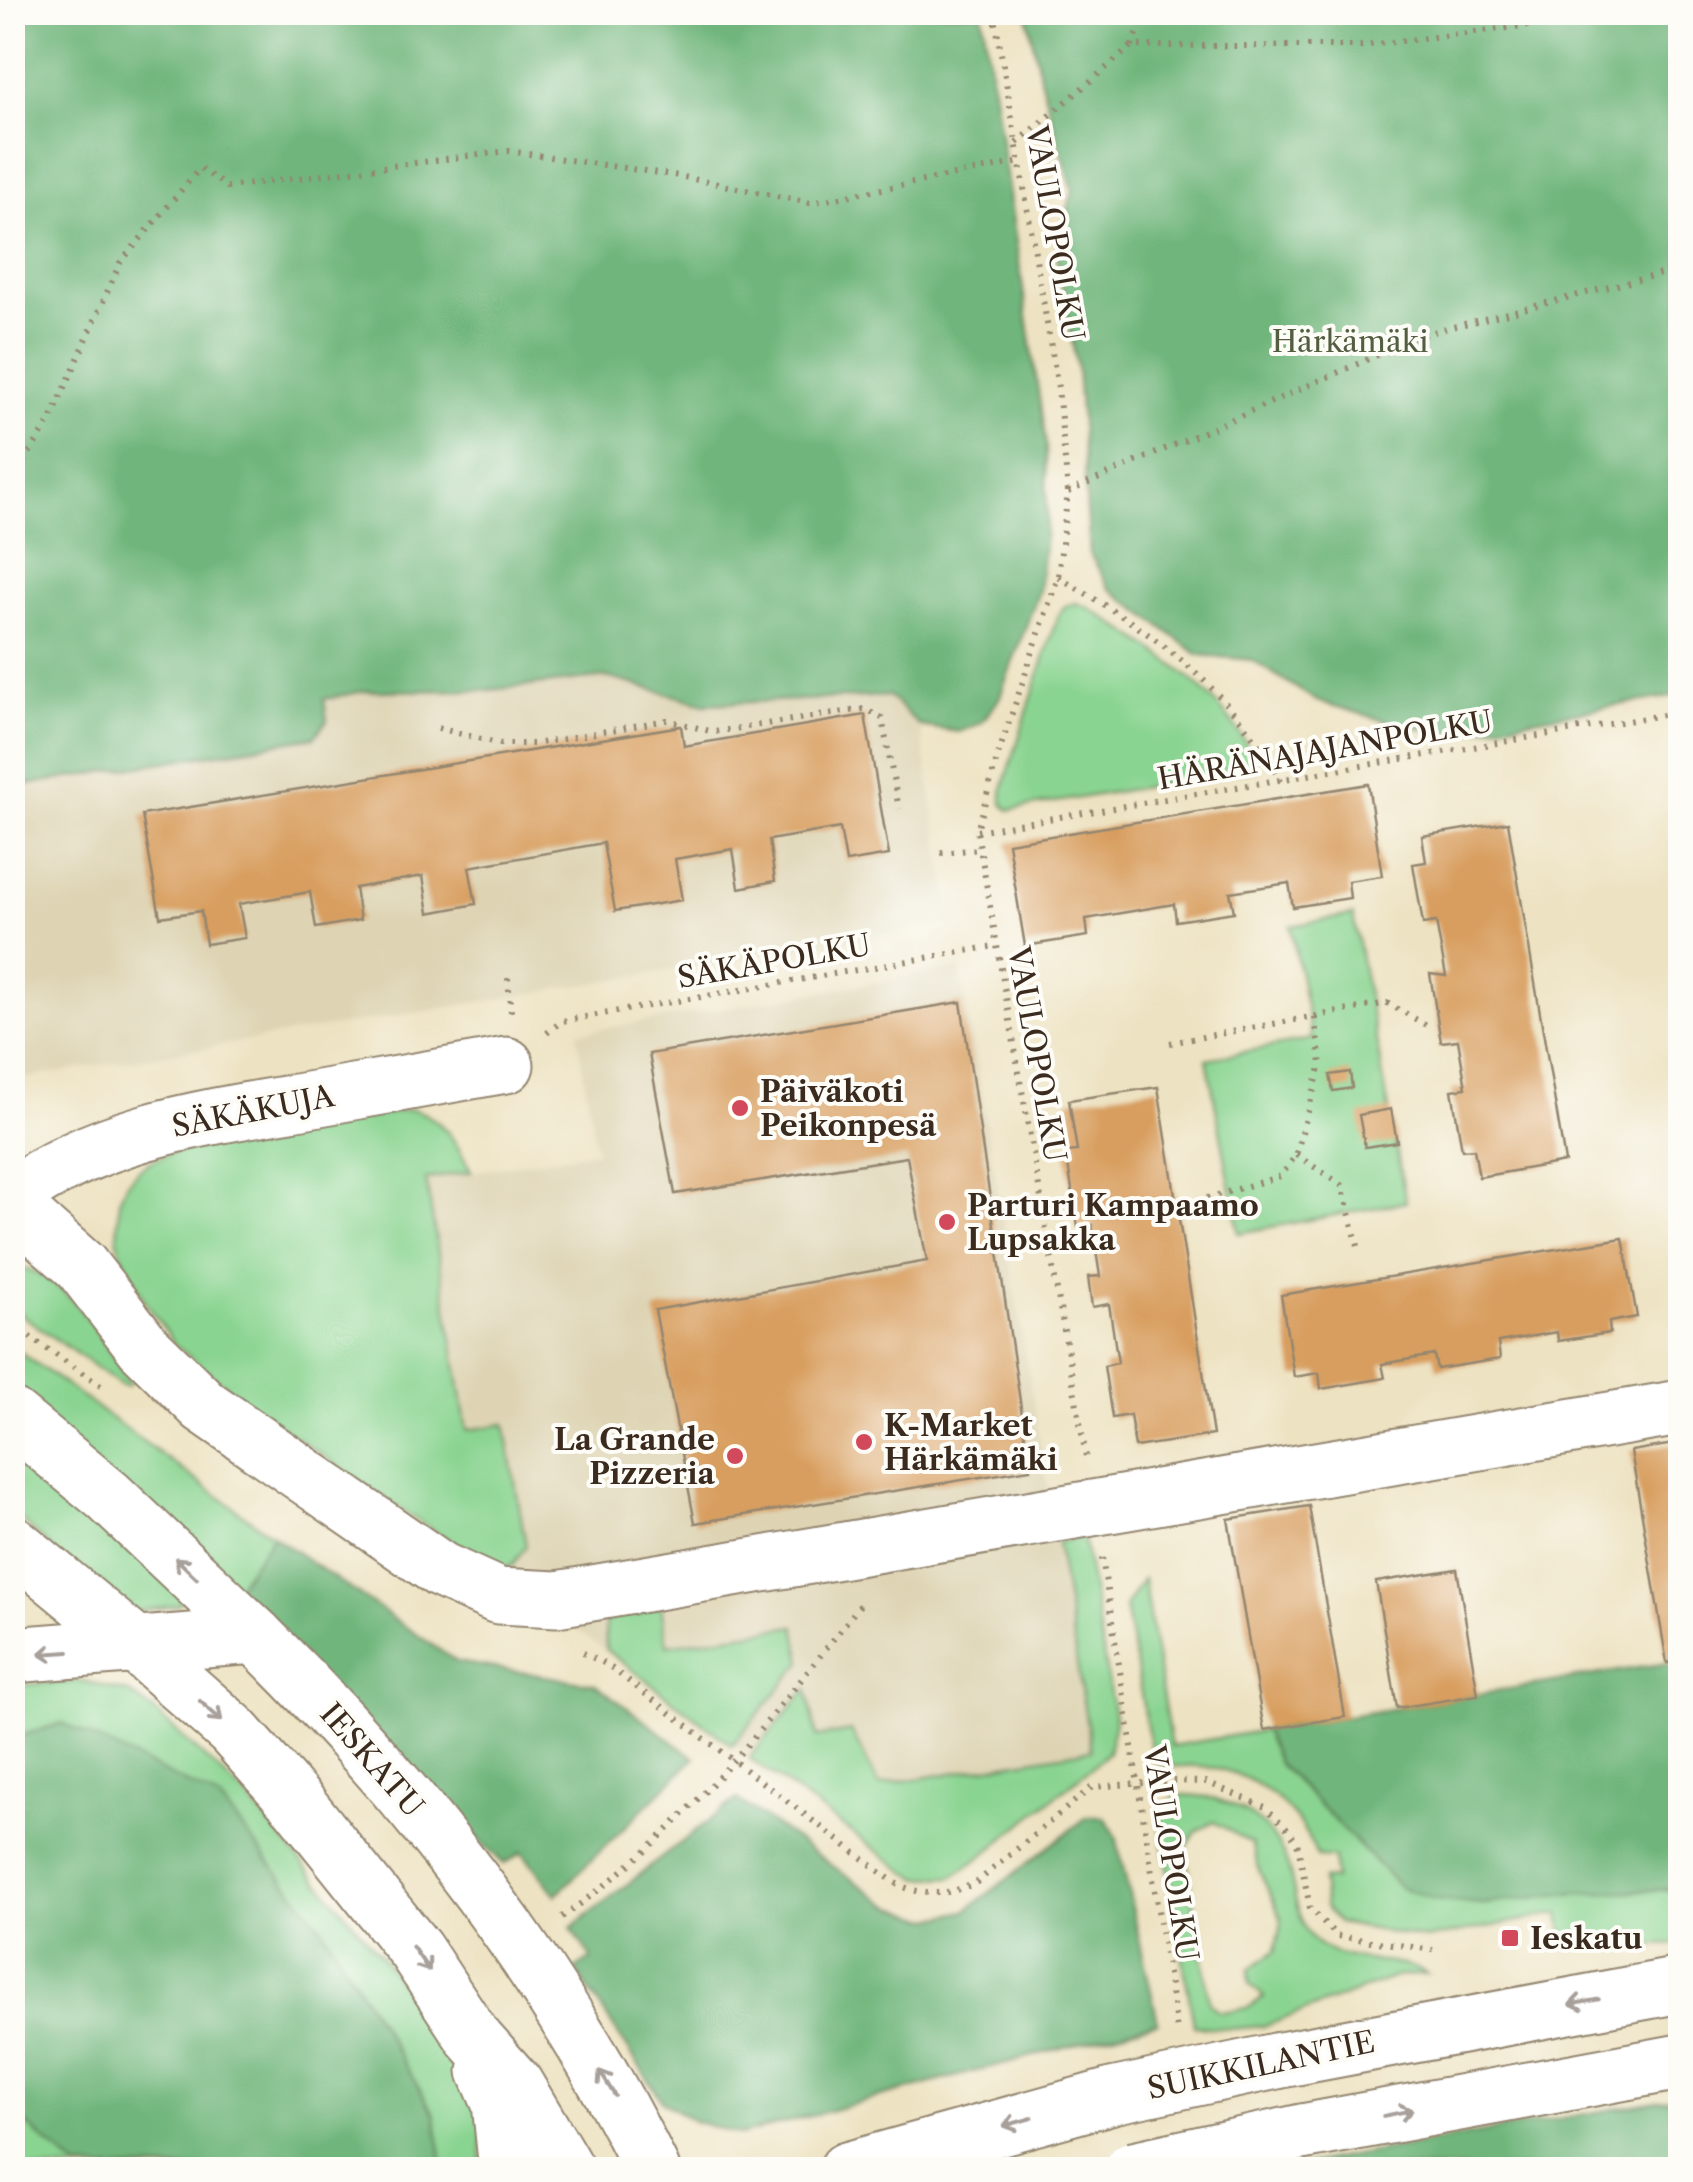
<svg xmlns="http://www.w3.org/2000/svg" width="1693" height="2182" font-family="'Libre Caslon Text',serif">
  <rect width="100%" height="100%" fill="#fdfcf7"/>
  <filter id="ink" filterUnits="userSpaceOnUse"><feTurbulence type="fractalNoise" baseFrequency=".01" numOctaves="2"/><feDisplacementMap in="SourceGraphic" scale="20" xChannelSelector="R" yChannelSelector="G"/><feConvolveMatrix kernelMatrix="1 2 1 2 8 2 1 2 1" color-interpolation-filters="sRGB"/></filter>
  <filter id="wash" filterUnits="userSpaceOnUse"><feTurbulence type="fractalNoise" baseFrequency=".0048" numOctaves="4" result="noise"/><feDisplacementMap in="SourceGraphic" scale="40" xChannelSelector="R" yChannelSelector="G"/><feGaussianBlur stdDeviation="2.25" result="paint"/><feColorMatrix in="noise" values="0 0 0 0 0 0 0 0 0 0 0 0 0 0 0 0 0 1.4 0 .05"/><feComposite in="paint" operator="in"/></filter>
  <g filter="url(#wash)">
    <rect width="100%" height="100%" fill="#ede2c1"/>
    <path fill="#ded4b4" d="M 794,603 L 920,726 L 953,923 L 13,1080 L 13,733 Z
      M 960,968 L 1094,1760 L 952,1877 L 938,1879 L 918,1878 L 905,1871 L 480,1559 L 408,1515 L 145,1301 L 121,1254 L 116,1221 L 126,1184 L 138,1170 L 153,1160 L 464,1173 L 596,1151 L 577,1033 Z"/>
    <path fill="#8ad491" stroke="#627f58" stroke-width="2.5" fill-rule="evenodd" d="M 1075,603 L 1088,607 C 1152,648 1229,694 1258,768 L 1009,810 L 1002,803 L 1002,792 L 1057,617 L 1065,606 Z
      M 1353,915 L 1406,1202 L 1239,1233 L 1207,1059 L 1312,1039 L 1291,926 Z
      M 412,1109 C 444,1118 457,1143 471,1172 L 426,1179 L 467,1430 L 505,1424 L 526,1546 L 512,1566 L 500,1567 L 480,1559 L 408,1515 L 240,1398 L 175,1345 L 145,1301 L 121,1254 L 117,1237 L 119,1200 L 126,1184 L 138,1170 L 153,1160 L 190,1146 Z
      M 13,1265 C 70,1274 99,1339 130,1383 L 128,1386 L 121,1385 L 13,1309 Z
      M 12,1346 L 273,1536 L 232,1593 L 13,1390 Z
      M 12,1441 L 185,1596 L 178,1605 L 135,1612 L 104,1599 L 13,1512 Z
      M 1083,1537 L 1115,1722 L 1108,1752 L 1099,1761 L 981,1857 L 952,1877 L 918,1878 L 905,1871 L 749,1758 L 807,1689 L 817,1737 L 851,1731 L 879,1785 L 1091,1750 L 1057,1542 Z
      M 1143,1579 L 1171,1746 L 1680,1661 L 1483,1904 L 1560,1894 L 1680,1889 L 1680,1944 L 1566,1948 L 1559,1913 L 1426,1939 L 1338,1923 L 1325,1907 L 1322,1880 L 1335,1879 L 1334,1858 L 1317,1857 C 1299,1808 1252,1769 1198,1766 C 1181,1764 1167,1771 1153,1759 L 1125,1607 Z
      M 661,1605 L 667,1645 L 795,1626 L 802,1662 L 732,1745 L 606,1650 L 605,1621 Z
      M 83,1681 L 129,1693 L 153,1710 L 245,1795 L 383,1958 L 465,2081 L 483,2114 L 481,2170 L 16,2170 L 13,2167 L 13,1685 Z
      M 1183,1795 C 1231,1795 1276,1822 1289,1870 C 1296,1894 1296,1925 1316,1942 C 1345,1967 1394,1955 1427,1974 L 1395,1977 L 1265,2026 L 1230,2029 L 1194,2026 L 1160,1823 C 1162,1808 1168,1798 1183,1795 ZM 1214,1822 L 1252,1844 L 1259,1870 L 1282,1920 L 1275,1951 L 1249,1969 L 1250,1984 L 1264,1997 L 1248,2008 L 1220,2012 L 1210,2004 L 1185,1849 L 1196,1832 Z"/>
    <path fill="#6fb67b" stroke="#55704c" stroke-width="2.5" d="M 13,12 L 982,13 L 1046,444 L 1047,519 L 1039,591 L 999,699 L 981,723 L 959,732 L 920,726 L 889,696 L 705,704 L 607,677 L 489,690 L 364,691 L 324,699 L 327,721 L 314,737 L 13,787 Z
      M 1027,13 L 1680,13 L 1680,695 L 1449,733 L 1400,725 L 1317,701 L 1252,660 L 1199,655 L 1109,588 L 1090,554 L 1077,368 L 1056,253 L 1073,190 L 1041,82 Z
      M 273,1536 L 457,1662 L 595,1684 L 695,1758 L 556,1895 L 522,1852 L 504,1864 L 407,1770 L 232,1593 Z
      M 1680,1661 L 1680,1889 L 1560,1894 L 1483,1904 L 1435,1900 L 1400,1887 L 1277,1762 L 1264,1730 Z
      M 63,1723 L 220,1800 L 323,1929 L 435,2115 L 444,2169 L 78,2169 L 13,2113 L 13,1738 Z
      M 737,1799 L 889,1905 L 930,1919 L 966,1911 L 1087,1817 L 1105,1817 L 1116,1836 L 1158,2022 L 740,2135 L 694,2121 L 663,2102 L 575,1969 L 592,1958 L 571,1928 Z
      M 1680,2097 L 1680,2169 L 1283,2169 L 1289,2167 Z"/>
    <g id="blocks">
      <path fill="#d89e5f" d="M 865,715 L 889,855 L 846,862 L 840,828 L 769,840 L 775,881 L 739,888 L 733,849 L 675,859 L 682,900 L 615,911 L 603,843 L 469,867 L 476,904 L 429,913 L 423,876 L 355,888 L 360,920 L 316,928 L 310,892 L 239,904 L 245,938 L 206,944 L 201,911 L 160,917 L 142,815 L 681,726 L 684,746 Z
        M 1368,784 L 1382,876 L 1348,881 L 1350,898 L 1293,907 L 1289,883 L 1230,892 L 1234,912 L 1176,921 L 1174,904 L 1086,919 L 1088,936 L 1025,946 L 1008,843 Z
        M 1508,822 L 1565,1162 L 1479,1177 L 1474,1149 L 1462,1150 L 1452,1090 L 1466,1088 L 1458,1040 L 1441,1042 L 1430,974 L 1446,976 L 1436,922 L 1423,924 L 1413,864 L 1426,862 L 1422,836 Z
        M 961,1002 L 1030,1469 L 695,1523 L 655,1310 L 927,1261 L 907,1157 L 675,1194 L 649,1054 Z
        M 1350,1072 L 1352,1088 L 1333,1091 L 1330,1075 Z
        M 1158,1087 L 1213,1435 L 1135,1447 L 1130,1415 L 1112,1418 L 1104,1366 L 1118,1363 L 1109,1304 L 1092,1307 L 1088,1277 L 1100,1276 L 1092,1225 L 1078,1227 L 1066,1152 L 1077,1151 L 1069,1100 Z
        M 1391,1109 L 1397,1142 L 1365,1147 L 1359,1115 Z
        M 1623,1238 L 1637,1317 L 1609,1322 L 1610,1333 L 1558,1341 L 1557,1332 L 1498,1342 L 1500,1359 L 1437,1369 L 1434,1355 L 1382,1364 L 1385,1378 L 1321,1389 L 1319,1373 L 1294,1377 L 1281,1295 Z
        M 1680,1443 L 1680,1661 L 1667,1663 L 1631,1451 Z
        M 1309,1506 L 1345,1717 L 1264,1730 L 1228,1519 Z
        M 1457,1569 L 1478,1695 L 1397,1708 L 1376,1582 Z"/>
    </g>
  </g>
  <g filter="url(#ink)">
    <use href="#blocks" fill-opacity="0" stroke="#948670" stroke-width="2.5"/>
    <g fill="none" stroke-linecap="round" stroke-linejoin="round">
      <g stroke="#948670" stroke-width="59">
        <path id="minor" d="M 12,1196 C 97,1133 200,1118 302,1101 C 370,1089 438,1077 506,1065
          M 12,1205 L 81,1266 L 143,1346 L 204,1406 L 441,1570 L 498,1596 L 557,1599 L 1680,1408
          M 12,1417 L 108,1496 L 256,1636
          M 12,1543 L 138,1647 L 233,1731 L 300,1806 L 416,1951 L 472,2036 L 515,2084 L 566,2170
          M 486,2071 L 500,2103 L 507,2170"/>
      </g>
      <g stroke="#948670" stroke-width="59">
        <path id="major" d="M 12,1655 L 256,1636 C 414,1792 554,1970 652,2170
          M 1281,2060 L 1680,1985
          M 1302,2132 L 1680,2062
          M 847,2170 L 1112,2096"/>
      </g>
      <path stroke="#948670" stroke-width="6" stroke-dasharray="2.5 8" stroke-linecap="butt" d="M 994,12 L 1058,388 L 1068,492 L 1058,577 L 998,755 L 977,831 L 1086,1457
        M 1132,46 L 1146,12
        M 1017,143 L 1132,46 L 1361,46 L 1637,12
        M 12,479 L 51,420 L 120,263 L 200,168 L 227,187 L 508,151 L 679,176 L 810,203 L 1021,162
        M 1068,492 L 1425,334 L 1680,269
        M 1058,577 C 1155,634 1224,681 1281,781
        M 438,728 L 501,744 L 535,744 L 667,720 L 714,732 L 864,709 L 882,718 L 899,809
        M 977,831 L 1680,712
        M 941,853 L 980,849
        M 508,978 L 511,1012
        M 547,1033 L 562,1021 L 995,946
        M 1170,1043 L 1387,1003 L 1428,1026
        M 1296,1155 L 1342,1185 L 1358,1246
        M 1197,1201 L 1281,1176 L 1296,1155 L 1321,1064 L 1315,1017
        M 12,1325 L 103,1387
        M 1102,1558 L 1177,2030
        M 583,1653 L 606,1664 L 895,1883 C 924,1897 948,1896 977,1882 L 1092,1787 L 1172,1781 L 1206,1782 L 1265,1807 L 1286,1827 L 1297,1842 L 1310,1908 L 1337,1936 L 1433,1950
        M 562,1917 C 683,1833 771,1719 860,1605"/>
      <use href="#minor" stroke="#fff" stroke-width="55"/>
      <use href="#major" stroke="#fff" stroke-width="55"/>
      <g stroke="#948670" stroke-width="59" stroke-linecap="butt">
        <path id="major-bridge" d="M 1112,2096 L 1281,2060
          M 1133,2169 L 1302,2132"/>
      </g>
      <use href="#major-bridge" stroke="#fff" stroke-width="55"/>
    </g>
    <defs><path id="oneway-shaft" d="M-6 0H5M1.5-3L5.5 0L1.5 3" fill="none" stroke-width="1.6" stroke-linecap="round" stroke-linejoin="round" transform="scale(2.5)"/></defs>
    <g stroke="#a79f9a">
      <use href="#oneway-shaft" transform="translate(186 1568) rotate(-136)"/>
      <use href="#oneway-shaft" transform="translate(54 1653) rotate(176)"/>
      <use href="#oneway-shaft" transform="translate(211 1711) rotate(42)"/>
      <use href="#oneway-shaft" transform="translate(421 1959) rotate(55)"/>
      <use href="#oneway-shaft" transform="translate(1584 2002) rotate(170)"/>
      <use href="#oneway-shaft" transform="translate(607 2083) rotate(-122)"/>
      <use href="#oneway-shaft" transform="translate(1398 2113) rotate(-11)"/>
      <use href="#oneway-shaft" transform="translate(1018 2122) rotate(164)"/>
    </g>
  </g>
  <g fill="#d1495b" stroke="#fdfcf7" stroke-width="4">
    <circle cx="740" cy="1108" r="10"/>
    <circle cx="947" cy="1222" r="10"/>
    <circle cx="864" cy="1442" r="10"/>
    <circle cx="735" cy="1456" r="10"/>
    <rect x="1500" y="1928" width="20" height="20" rx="5"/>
  </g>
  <g text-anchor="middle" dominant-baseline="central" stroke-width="8" stroke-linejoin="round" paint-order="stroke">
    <g font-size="30" fill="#3b2a1e" stroke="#fdfcf7">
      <text transform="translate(1055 233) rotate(80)">VAULOPOLKU</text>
      <text transform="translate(1325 750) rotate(-10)">HÄRÄNAJAJANPOLKU</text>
      <text transform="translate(774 961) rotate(-10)">SÄKÄPOLKU</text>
      <text transform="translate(1037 1054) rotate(80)">VAULOPOLKU</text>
      <text transform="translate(253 1111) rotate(-11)">SÄKÄKUJA</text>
      <text transform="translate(372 1760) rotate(49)">IESKATU</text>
      <text transform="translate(1171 1853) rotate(81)">VAULOPOLKU</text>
      <text transform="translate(1261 2065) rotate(-12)">SUIKKILANTIE</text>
    </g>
    <g font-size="30" fill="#535d40" stroke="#fdfcf7">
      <text x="1350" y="341">Härkämäki</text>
    </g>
    <g font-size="30" font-weight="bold" fill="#3b2a1e" stroke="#fdfcf7" text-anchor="start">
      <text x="760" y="1091">Päiväkoti<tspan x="760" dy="34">Peikonpesä</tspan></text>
      <text x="967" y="1205">Parturi Kampaamo<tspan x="967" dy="34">Lupsakka</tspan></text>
      <text x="884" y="1425">K-Market<tspan x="884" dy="34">Härkämäki</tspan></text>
      <text x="715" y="1439" text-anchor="end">La Grande<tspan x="715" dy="34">Pizzeria</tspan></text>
      <text x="1530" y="1938">Ieskatu</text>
    </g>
  </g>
  <rect width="1693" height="2182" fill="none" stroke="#fdfcf7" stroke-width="50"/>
</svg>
